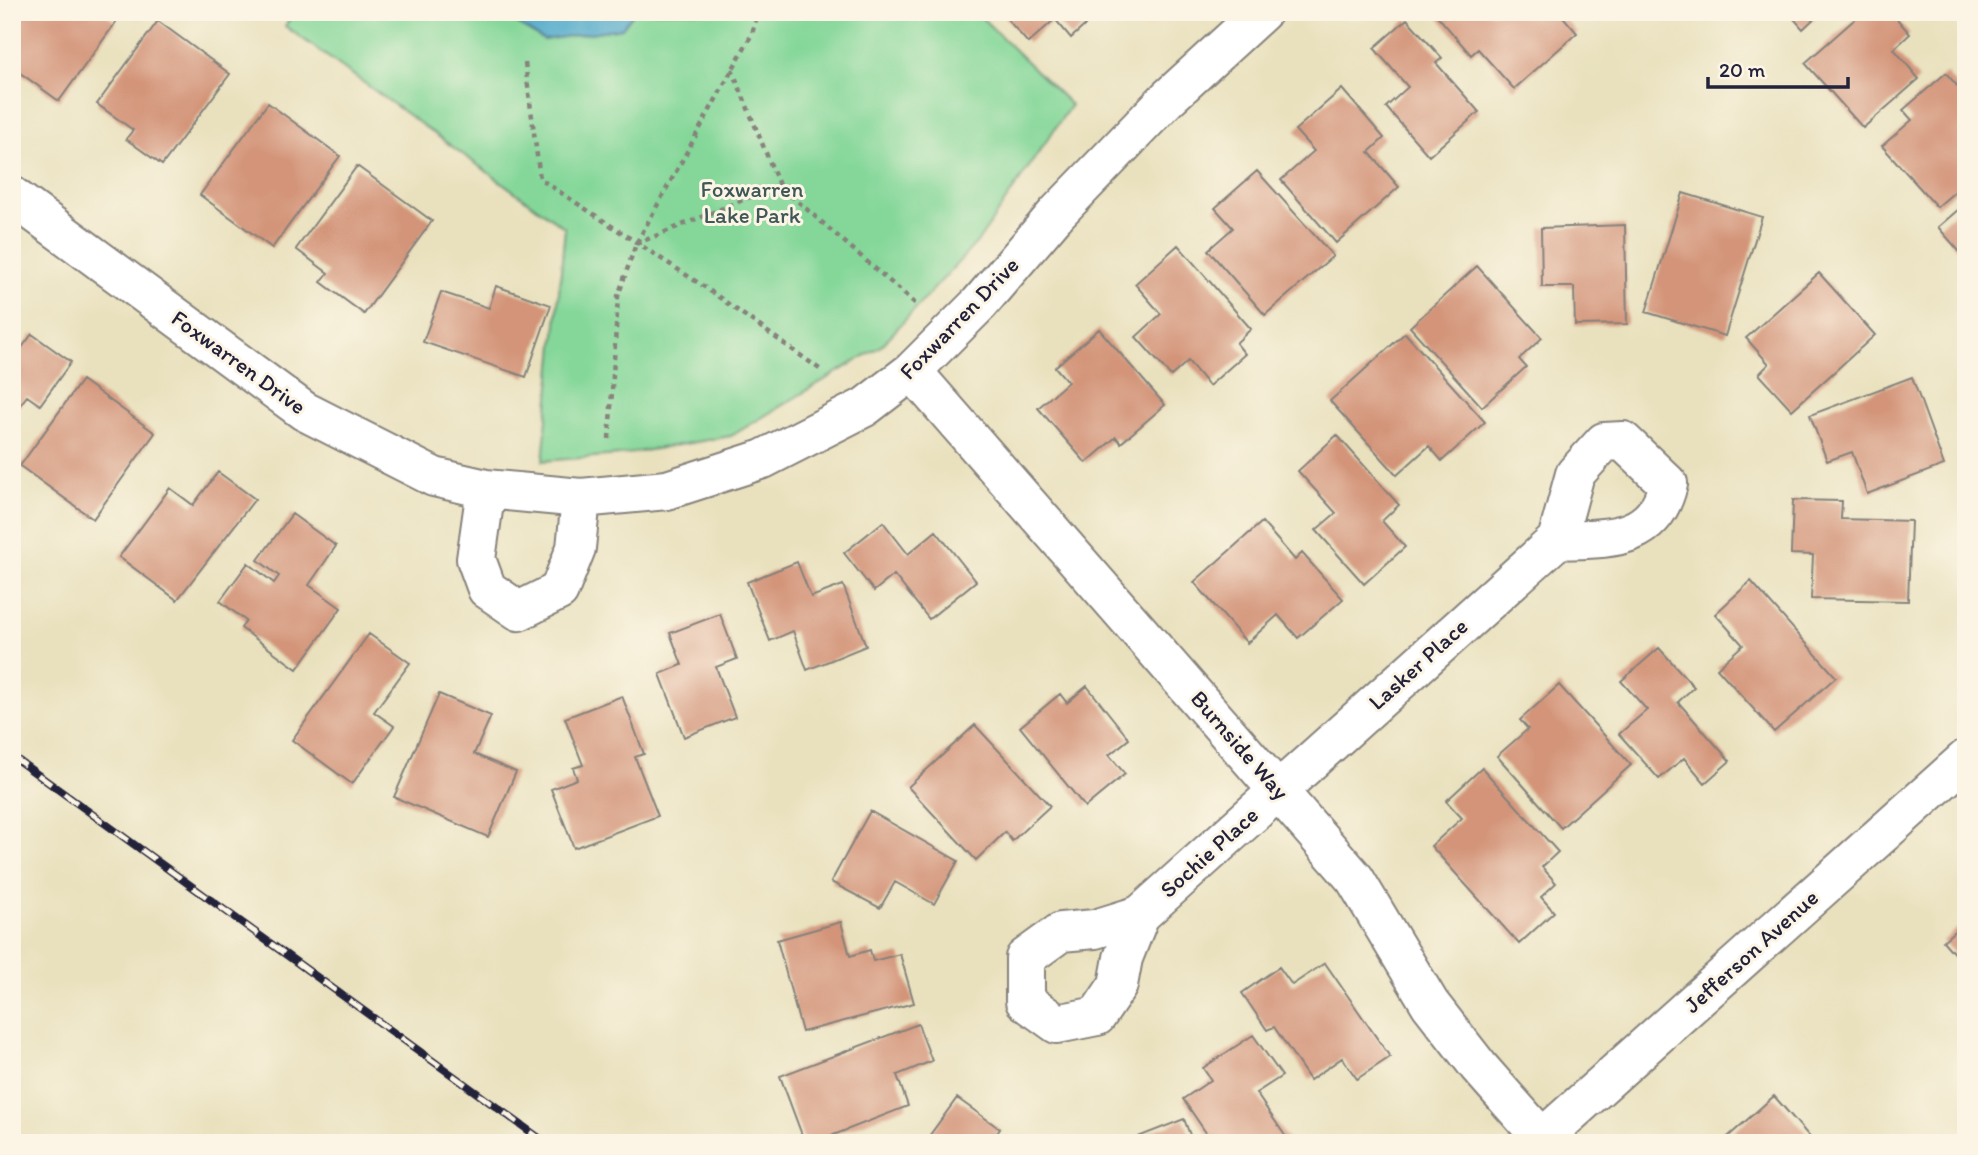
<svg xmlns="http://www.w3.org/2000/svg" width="1978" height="1155" font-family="Itim,sans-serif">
  <rect width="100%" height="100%" fill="#fcf5e5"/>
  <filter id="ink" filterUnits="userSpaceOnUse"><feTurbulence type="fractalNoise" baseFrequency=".0143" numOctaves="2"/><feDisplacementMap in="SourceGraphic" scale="14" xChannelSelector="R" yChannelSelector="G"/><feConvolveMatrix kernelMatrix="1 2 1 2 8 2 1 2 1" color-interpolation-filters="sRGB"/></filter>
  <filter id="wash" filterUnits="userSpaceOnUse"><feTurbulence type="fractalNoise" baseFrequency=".00686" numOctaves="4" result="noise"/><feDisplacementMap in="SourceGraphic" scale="28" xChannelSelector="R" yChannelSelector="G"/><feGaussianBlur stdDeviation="1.57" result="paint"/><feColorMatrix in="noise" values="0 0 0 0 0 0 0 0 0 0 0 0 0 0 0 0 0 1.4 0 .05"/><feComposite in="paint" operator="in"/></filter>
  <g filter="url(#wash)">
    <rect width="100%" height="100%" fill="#e9e1be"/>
    <path fill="#84d799" stroke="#537c6a" stroke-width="2" d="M 295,12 L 497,12 L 544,40 L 622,28 L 634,12 L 976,12 L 1071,105 L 979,240 L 881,346 L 731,436 L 620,455 L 543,461 L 565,228 L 285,26 Z"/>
    <path fill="#4da9cb" stroke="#386683" stroke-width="2" d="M 497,12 L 634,12 L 622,28 L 544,40 Z"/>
    <g id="blocks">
      <path fill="#d39479" d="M 12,12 L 103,12 L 116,22 L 59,101 L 12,67 Z
        M 1001,12 L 1100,12 L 1071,38 L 1055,19 L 1028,43 Z
        M 1434,12 L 1559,12 L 1577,33 L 1514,89 L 1478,49 L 1471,55 Z
        M 1788,12 L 1821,12 L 1803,29 Z
        M 1863,12 L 1891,12 L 1910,34 L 1894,49 L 1919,79 L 1863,128 L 1805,63 Z
        M 1407,19 L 1442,58 L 1436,63 L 1479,112 L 1429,156 L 1386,107 L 1408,87 L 1374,48 Z
        M 158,21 L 230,74 L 162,165 L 126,139 L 133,130 L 97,104 Z
        M 1946,73 L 1966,96 L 1966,128 L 1964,129 L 1966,132 L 1966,182 L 1937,207 L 1882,146 L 1912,120 L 1903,110 Z
        M 1342,89 L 1384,138 L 1369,152 L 1399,187 L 1336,243 L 1281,180 L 1314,151 L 1295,130 Z
        M 268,103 L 340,156 L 272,248 L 200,195 Z
        M 357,166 L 432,221 L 364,314 L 321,282 L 328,273 L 296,249 Z
        M 1257,171 L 1333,256 L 1265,315 L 1208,250 L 1233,228 L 1215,208 Z
        M 1683,193 L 1762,217 L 1725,336 L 1646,312 Z
        M 1966,203 L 1966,259 L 1938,227 Z
        M 1625,225 L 1627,324 L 1575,325 L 1574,287 L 1542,287 L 1541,228 Z
        M 1178,245 L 1251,329 L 1236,343 L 1245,354 L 1209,386 L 1188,361 L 1171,376 L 1136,337 L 1161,314 L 1135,284 Z
        M 1477,266 L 1542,338 L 1519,359 L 1526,367 L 1482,407 L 1410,327 Z
        M 1819,273 L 1875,335 L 1792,410 L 1759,374 L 1769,364 L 1746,338 Z
        M 496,286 L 551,305 L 526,377 L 423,342 L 441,292 L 489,308 Z
        M 1099,329 L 1165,405 L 1121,443 L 1116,437 L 1086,463 L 1038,408 L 1068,382 L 1055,367 Z
        M 1405,333 L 1485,422 L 1442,461 L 1429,446 L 1397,475 L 1330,401 Z
        M 32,334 L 71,362 L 40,405 L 27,396 L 12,415 L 12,361 Z
        M 1912,377 L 1944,465 L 1867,494 L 1852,452 L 1827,461 L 1810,415 Z
        M 82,380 L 155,433 L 93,519 L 20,466 Z
        M 1337,435 L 1399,505 L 1382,521 L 1405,547 L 1364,584 L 1316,530 L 1336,513 L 1298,471 Z
        M 218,472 L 255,499 L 177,600 L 119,557 L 170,488 L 193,505 Z
        M 1793,500 L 1842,501 L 1841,519 L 1911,521 L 1908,601 L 1811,599 L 1813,555 L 1791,554 Z
        M 292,514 L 336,546 L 309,585 L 341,608 L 297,669 L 241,628 L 246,621 L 220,601 L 248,563 L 274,583 L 279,576 L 258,560 Z
        M 883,522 L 908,554 L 936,531 L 976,581 L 929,619 L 894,575 L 874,591 L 844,553 Z
        M 1262,522 L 1295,560 L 1302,553 L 1343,599 L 1298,638 L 1278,615 L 1247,643 L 1194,582 Z
        M 797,562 L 811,597 L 843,585 L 866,646 L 807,670 L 793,631 L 770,641 L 747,582 Z
        M 1751,581 L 1836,677 L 1774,732 L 1717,668 L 1743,645 L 1715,614 Z
        M 720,614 L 737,659 L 716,667 L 735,717 L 684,737 L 660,674 L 682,665 L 670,633 Z
        M 369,634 L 410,663 L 374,712 L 394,726 L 352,784 L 292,740 Z
        M 1659,648 L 1694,687 L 1678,702 L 1730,761 L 1705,783 L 1684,758 L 1659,779 L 1619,734 L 1647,710 L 1621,681 Z
        M 1559,685 L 1631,765 L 1561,828 L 1497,756 L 1528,729 L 1520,720 Z
        M 1087,686 L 1129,739 L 1109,755 L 1125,774 L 1085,807 L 1020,727 L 1060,694 L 1067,703 Z
        M 439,694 L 491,716 L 474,754 L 516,772 L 488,837 L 394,797 Z
        M 622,696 L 644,754 L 635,757 L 658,816 L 574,848 L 551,789 L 577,779 L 573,768 L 583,765 L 565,718 Z
        M 975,725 L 1050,806 L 1012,841 L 1005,832 L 976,860 L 908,787 Z
        M 1482,768 L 1558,852 L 1542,867 L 1556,883 L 1541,897 L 1554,912 L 1519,944 L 1431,846 L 1462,818 L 1446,801 Z
        M 870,811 L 958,861 L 934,904 L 895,882 L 880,908 L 831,882 Z
        M 1966,921 L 1966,967 L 1943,941 Z
        M 841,922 L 850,956 L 870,950 L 873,961 L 900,954 L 914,1003 L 802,1032 L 777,940 Z
        M 1325,963 L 1390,1057 L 1357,1079 L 1342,1058 L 1310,1080 L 1274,1027 L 1267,1030 L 1242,993 L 1279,967 L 1292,985 Z
        M 918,1024 L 932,1061 L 897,1075 L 908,1106 L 813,1143 L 805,1143 L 780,1076 Z
        M 1253,1035 L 1282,1076 L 1256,1093 L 1290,1143 L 1213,1143 L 1183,1099 L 1211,1080 L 1203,1068 Z
        M 1774,1096 L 1815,1143 L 1721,1143 Z
        M 957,1098 L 1000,1129 L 990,1143 L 924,1143 Z
        M 1184,1119 L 1193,1143 L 1140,1143 L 1138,1137 Z"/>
    </g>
  </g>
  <g filter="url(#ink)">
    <use href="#blocks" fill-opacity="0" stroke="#86827c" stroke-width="2"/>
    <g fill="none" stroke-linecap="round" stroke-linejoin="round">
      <g stroke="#86827c" stroke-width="42">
        <path id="minor" d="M 12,196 L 304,411 L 434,477 L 486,489 L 581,498 L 667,490 L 763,459 L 865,407 L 912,371 L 979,304 L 1057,213 L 1168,98 L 1262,12
          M 912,371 L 1355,879 L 1430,1004 L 1479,1067 L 1546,1143
          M 486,489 L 476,559 L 487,589 L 519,611 L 559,591 L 576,548 L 581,498
          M 1140,915 L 1095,929 L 1061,932 L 1025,958 L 1025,1001 L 1057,1024 L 1097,1016 L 1118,985 L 1123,958 L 1140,915 L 1557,540 L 1575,474 L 1604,442 L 1623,441 L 1668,484 C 1654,543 1607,538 1557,540
          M 1537,1143 L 1966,759"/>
      </g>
      <path stroke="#86827c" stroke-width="4.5" stroke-dasharray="5 5" stroke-linecap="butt" d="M 525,63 L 540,179 L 706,288 L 821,370
        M 732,69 L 779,185
        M 636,244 L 779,185 L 917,305
        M 609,439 L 618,296 L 636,244 L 752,34 L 758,12"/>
      <use href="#minor" stroke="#fff" stroke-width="38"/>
      <g stroke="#22223b" stroke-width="8">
        <path id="rail" d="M 12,756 L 546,1143"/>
      </g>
      <use href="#rail" stroke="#fcf5e5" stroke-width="5" stroke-dasharray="16" stroke-linecap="butt"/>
    </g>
  </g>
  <g text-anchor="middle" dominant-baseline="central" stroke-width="6" stroke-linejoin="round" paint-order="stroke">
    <g font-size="23" fill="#3f5857" stroke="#fcf5e5">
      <text x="752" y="189">Foxwarren<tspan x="752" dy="26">Lake Park</tspan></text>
    </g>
    <g font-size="23" fill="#22223b" stroke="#fcf5e5">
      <text transform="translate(959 318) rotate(-46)">Foxwarren Drive</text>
      <text transform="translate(239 362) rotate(36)">Foxwarren Drive</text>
      <text transform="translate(1418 664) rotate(-42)">Lasker Place</text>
      <text transform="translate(1240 745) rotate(49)">Burnside Way</text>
      <text transform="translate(1209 852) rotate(-42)">Sochie Place</text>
      <text transform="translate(1751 951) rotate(-42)">Jefferson Avenue</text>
    </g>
  </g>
  <rect width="1978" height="1155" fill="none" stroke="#fcf5e5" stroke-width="42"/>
  <path d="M1708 77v10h140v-10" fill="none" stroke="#22223b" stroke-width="3.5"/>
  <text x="1719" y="77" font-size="21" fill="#22223b" stroke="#fcf5e5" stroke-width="5" paint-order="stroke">20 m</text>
</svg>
